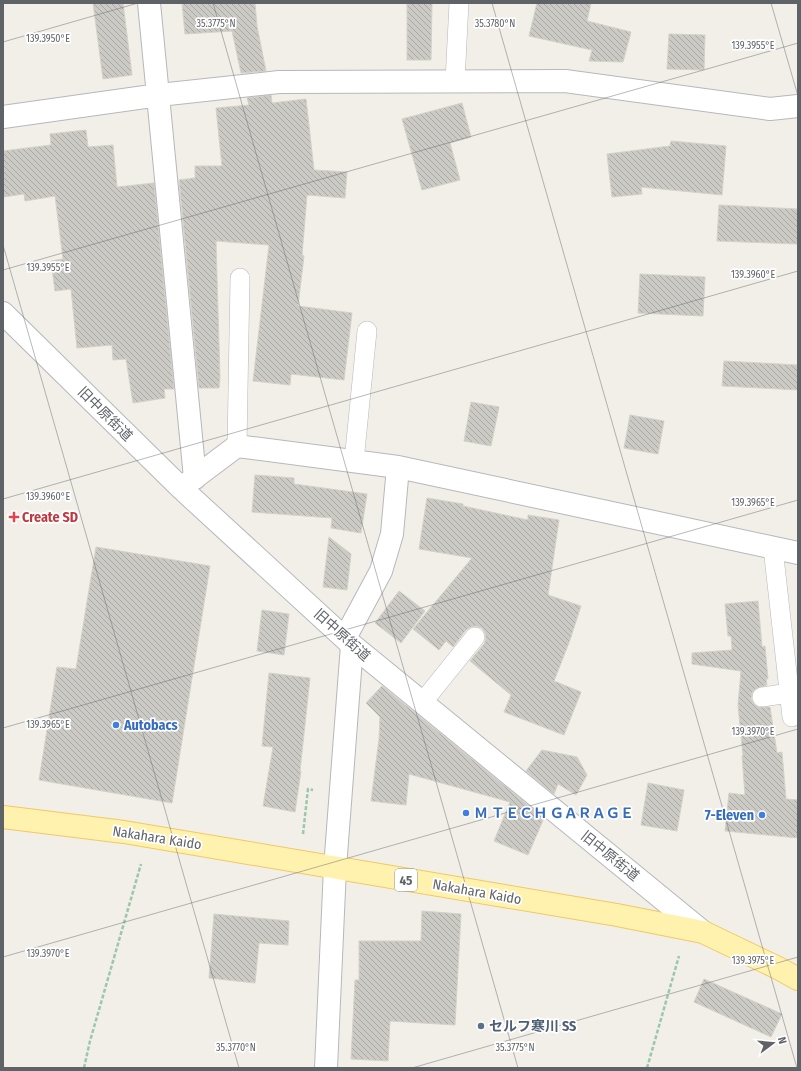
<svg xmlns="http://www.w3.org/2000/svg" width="801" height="1071" font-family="'Fira Sans Condensed','Noto Sans JP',sans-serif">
  <defs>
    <pattern id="building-back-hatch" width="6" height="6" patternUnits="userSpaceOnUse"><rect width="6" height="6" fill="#cccac5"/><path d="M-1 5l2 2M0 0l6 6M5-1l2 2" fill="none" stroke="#a9a8a4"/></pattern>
  </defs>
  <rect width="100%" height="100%" fill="#f1efe8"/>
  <path fill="url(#building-back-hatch)" stroke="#d6d1c6" d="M 93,3 L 123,3 L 132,75 L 103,79 Z
    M 182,3 L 255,3 L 257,26 L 266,71 L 241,73 L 232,31 L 185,34 Z
    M 407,3 L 432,3 L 431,60 L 407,60 Z
    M 537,3 L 591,3 L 587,21 L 631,32 L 623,62 L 589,61 L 592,50 L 529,36 Z
    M 669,34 L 705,35 L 704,70 L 667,69 Z
    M 271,95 L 272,103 L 306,99 L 314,170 L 347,172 L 345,198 L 307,195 L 302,255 L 304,256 L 298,306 L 352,313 L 344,380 L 291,374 L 290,385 L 253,381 L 269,245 L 216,241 L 220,378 L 219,388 L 199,388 L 179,180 L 195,178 L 195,166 L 222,166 L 216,108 L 249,105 L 247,98 Z
    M 462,103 L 471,137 L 450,143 L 460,180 L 422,190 L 402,119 Z
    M 86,130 L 88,147 L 113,145 L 117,187 L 154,183 L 174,389 L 164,389 L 165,398 L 133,403 L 126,359 L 113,360 L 112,345 L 77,348 L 71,289 L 55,291 L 51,261 L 63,259 L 55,196 L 25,201 L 24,194 L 3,197 L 3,151 L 51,145 L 50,134 Z
    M 671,141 L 726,146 L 722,195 L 641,187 L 642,194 L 612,197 L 607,154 L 670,146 Z
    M 719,205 L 798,209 L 798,244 L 717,241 Z
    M 640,274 L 705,277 L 703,316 L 638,313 Z
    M 724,361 L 798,365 L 798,390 L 722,386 Z
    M 471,402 L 499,407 L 491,446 L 464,441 Z
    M 630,415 L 664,421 L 658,454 L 624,448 Z
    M 255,475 L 294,478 L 294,484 L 367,494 L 361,533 L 331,528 L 332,518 L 252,512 Z
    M 427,498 L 463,504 L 463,506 L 528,520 L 528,515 L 559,520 L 548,595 L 581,606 L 570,640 L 554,681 L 581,692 L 564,735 L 504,712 L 511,695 L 470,661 L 484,644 L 486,639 L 485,633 L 482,628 L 476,626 L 471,627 L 466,630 L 453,647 L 446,641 L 439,650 L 413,629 L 472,558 L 419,549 Z
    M 329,537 L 351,554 L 347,590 L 323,587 Z
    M 96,547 L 210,566 L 172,803 L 39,780 L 57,667 L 76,669 Z
    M 399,591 L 425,611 L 401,643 L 375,623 Z
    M 758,601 L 762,647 L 765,646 L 768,679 L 766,679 L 767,685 L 755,689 L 752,693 L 751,699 L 754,704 L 758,707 L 770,707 L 777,753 L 782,752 L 786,799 L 798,800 L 798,838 L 725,831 L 729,793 L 745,795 L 742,756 L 743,756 L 738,705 L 741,671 L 692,664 L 692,653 L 732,650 L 731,636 L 728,636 L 725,604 Z
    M 262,610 L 289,614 L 284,655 L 257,651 Z
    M 269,673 L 310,678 L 300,771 L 301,771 L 295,812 L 263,806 L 273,747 L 262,746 Z
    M 382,686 L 544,818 L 528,855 L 494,841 L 510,802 L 409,774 L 406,805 L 371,801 L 379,739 L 380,717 L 366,703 Z
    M 542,750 L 577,757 L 587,775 L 576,795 L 558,784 L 554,794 L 526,771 Z
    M 648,783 L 684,790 L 677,831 L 641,825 Z
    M 422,911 L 461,914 L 455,1025 L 390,1021 L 388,1061 L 351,1059 L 355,980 L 359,980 L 359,941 L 421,941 Z
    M 214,914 L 289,921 L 288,945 L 259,943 L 255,983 L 209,978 Z
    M 704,979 L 782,1014 L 771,1037 L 694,1002 Z"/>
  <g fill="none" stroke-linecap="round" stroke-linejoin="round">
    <g stroke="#b5b8bc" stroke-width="20">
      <path id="lane" d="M 455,81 L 459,3
        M 237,446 L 240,278
        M 354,461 L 367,331
        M 773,548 L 792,717
        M 762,697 L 789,693
        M 422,703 L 475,637"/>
    </g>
    <g stroke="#b5b8bc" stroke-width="24">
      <path id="street" d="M 149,3 L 195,478
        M 3,117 L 159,95 L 279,82 L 565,81 L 770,109 L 798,106
        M 3,313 L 181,488 L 352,645 L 703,932
        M 181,488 L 237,446 L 398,467 L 798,553
        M 345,638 L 381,571 L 392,534 L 398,467
        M 326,1068 L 335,868 L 352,645"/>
    </g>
    <g stroke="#f2c960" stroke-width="24">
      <path id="primary" d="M 3,817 L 124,832 L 617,915 L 703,932 L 778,968 L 798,979"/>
    </g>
    <path stroke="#9cc7a9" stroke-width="2.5" stroke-dasharray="4 2" stroke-linecap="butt" d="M 303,834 L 308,789 L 313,790
      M 84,1068 L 90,1041 L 141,864
      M 647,1068 L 679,956"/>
    <use href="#lane" stroke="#fff" stroke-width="19"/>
    <use href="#street" stroke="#fff" stroke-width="22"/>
    <use href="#primary" stroke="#fff2af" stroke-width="22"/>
  </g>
  <path fill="none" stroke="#5f6368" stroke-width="1" stroke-opacity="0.45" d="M 213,3 L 518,1068M 492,3 L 797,1068M 771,3 L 798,96M 3,42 L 138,3M 3,245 L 239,1068M 3,270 L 798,43M 3,499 L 798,271M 3,728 L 798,500M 3,957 L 798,729M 412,1068 L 798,957"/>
  <path fill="#e0444e" stroke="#fff" stroke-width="1.5" d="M12 511h4v4h4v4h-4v4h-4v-4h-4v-4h4z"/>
  <g fill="#3f7fe0" stroke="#fff" stroke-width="1.5">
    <circle cx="116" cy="725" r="4"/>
    <circle cx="466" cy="813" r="4"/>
    <circle cx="762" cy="815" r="4"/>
  </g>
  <circle fill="#5c6f8a" stroke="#fff" stroke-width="1.5" cx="481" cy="1026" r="4"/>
  <g text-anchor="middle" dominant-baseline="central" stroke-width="3.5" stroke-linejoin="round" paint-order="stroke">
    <rect fill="#fff" stroke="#8f9295" stroke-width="1" x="395" y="869" width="22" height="22" rx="3"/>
    <g font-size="13" font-weight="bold" fill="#5f6368">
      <text x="406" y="880">45</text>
    </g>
    <g font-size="14" fill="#5f6368" stroke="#fff">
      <text transform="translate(105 414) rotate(45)">旧中原街道</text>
      <text transform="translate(342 635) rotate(42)">旧中原街道</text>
      <text transform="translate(157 838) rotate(9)">Nakahara Kaido</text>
      <text transform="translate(610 856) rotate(39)">旧中原街道</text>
      <text transform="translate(477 892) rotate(10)">Nakahara Kaido</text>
    </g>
    <g font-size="14" font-weight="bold" fill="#be3a42" stroke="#fff" text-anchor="start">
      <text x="22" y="517">Create SD</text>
    </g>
    <g font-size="14" font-weight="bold" fill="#366cbe" stroke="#fff" text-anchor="start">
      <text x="124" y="725">Autobacs</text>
      <text x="474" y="813">Ｍ ＴＥＣＨ ＧＡＲＡＧＥ</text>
      <text x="754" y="815" text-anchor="end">7-Eleven</text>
    </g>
    <g font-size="14" font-weight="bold" fill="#4e5e75" stroke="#fff" text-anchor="start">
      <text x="489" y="1026">セルフ寒川 SS</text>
    </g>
  </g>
  <g font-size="10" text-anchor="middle" fill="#5f6368" stroke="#fff" stroke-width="3.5" stroke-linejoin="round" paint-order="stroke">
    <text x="216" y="27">35.3775°N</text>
    <text x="495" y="27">35.3780°N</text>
    <text x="48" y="42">139.3950°E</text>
    <text x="753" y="49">139.3955°E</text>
    <text x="48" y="271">139.3955°E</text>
    <text x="753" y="278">139.3960°E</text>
    <text x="48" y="500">139.3960°E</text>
    <text x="753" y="506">139.3965°E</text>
    <text x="48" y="728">139.3965°E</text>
    <text x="753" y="735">139.3970°E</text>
    <text x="48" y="957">139.3970°E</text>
    <text x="753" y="964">139.3975°E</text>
    <text x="236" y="1051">35.3770°N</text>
    <text x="515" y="1051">35.3775°N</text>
  </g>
  <rect width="801" height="1071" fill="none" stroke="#5f6368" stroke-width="8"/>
  <g transform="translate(773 1043) rotate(74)" stroke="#ffffff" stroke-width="3" paint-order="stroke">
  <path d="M0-3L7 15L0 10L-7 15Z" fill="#5f6368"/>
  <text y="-6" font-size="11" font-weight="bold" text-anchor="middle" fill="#5f6368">N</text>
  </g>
</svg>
